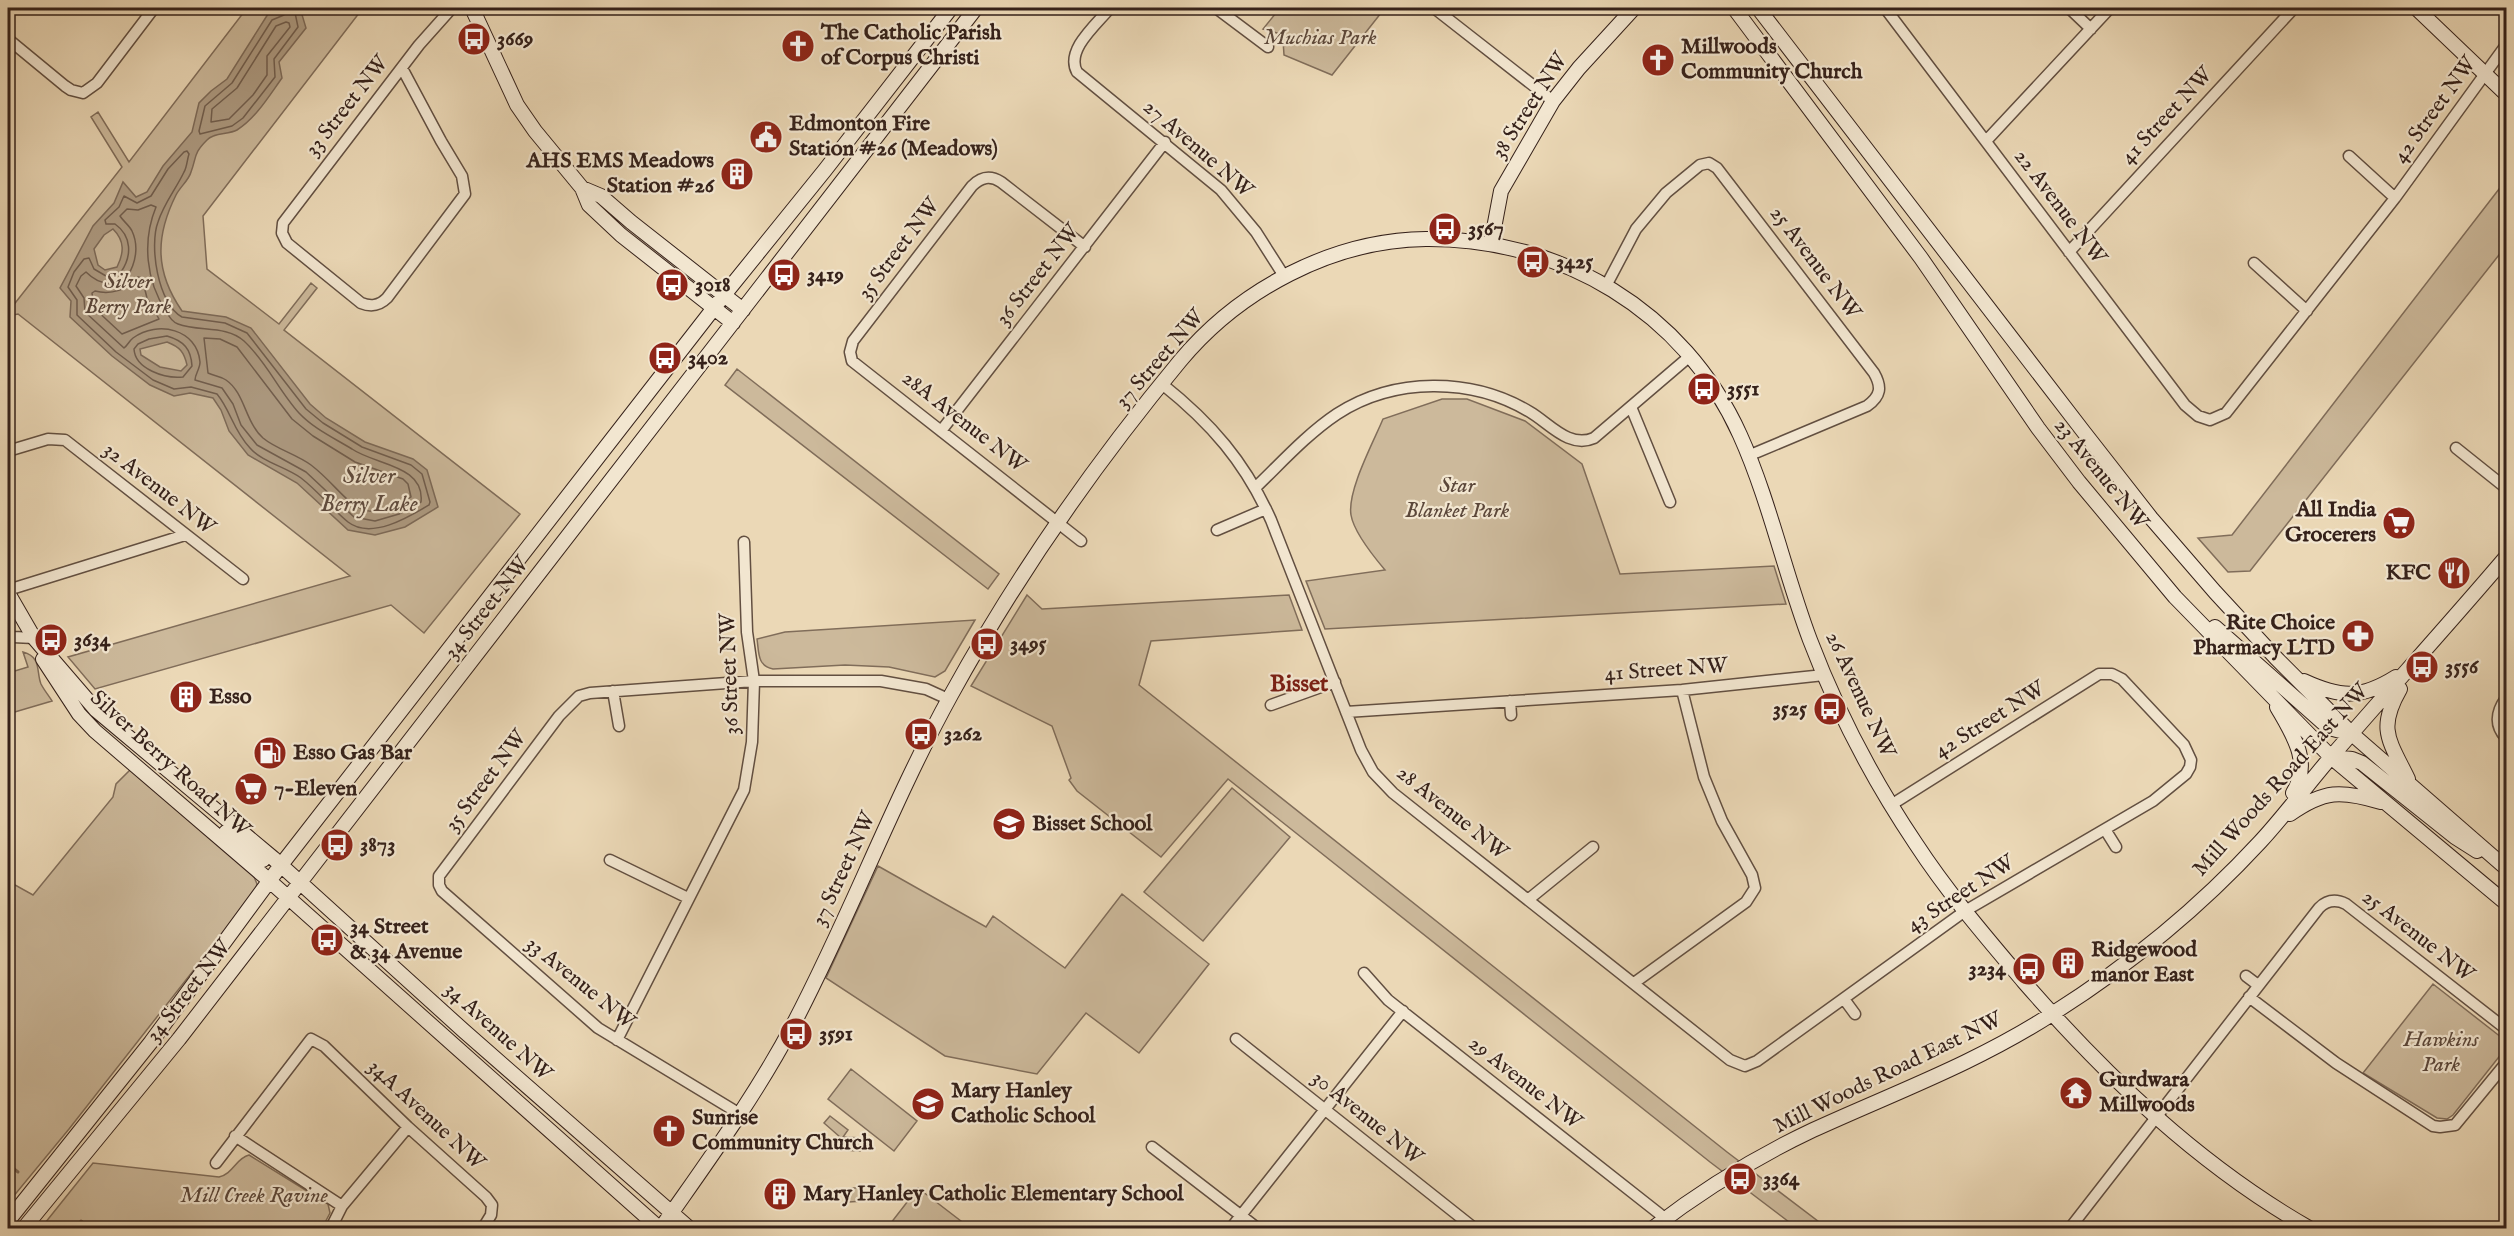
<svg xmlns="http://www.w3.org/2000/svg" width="2514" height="1236" font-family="'IM FELL English',serif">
  <rect width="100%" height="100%" fill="#ebd8b6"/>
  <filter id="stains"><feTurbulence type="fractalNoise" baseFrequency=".00333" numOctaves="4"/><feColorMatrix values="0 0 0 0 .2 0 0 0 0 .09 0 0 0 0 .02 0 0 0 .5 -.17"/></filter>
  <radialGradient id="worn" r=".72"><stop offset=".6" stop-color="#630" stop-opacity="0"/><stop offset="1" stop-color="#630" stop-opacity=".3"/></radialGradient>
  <path fill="#ccb99b" stroke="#806d5a" stroke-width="1.5" d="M 247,8 L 363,8 L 203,216 L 207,269 L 279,324 L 311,283 L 317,288 L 284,330 L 520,514 L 424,633 L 391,605 L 95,689 L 68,657 L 350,576 L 18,314 L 8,316 L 8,308 L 12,307 L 122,167 L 91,117 L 98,112 L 129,162 Z
    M 1280,8 L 1385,8 L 1332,75 L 1284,55 L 1283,40 L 1277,33 L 1263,29 Z
    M 2506,180 L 2506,246 L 2250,571 L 2228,572 L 2198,538 L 2232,535 Z
    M 737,369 L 999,574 L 988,589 L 725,385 Z
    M 1442,399 L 1467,399 L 1525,421 L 1582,464 L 1620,574 L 1774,566 L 1786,604 L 1325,629 L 1306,581 L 1385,570 C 1374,557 1354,533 1351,515 C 1347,491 1373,443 1383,419 Z
    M 1027,595 L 1042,609 L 1289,595 L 1302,630 L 1151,641 L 1139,685 L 1727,1152 L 1827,1228 L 1797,1228 L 1710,1162 L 1228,779 L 1161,857 L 1077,791 L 1069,780 L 1071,778 L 1052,726 L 971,686 Z
    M 975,620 L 945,671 L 935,677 L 889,667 L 845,665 L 773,669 C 757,666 759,652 757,639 L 785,632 Z
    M 23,652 C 42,657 36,672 41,684 C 44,690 49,696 52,701 L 8,714 L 8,673 L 28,667 Z
    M 130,770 L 253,874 L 257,884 L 255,892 L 69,1129 L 8,1203 L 8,881 L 33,895 L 113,797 L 116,784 Z
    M 1232,788 L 1290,837 L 1203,941 L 1144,892 Z
    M 878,866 L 986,927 L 993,916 L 1065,968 L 1122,894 L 1209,964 L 1139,1053 L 1086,1013 L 1037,1074 L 945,1056 L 826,978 Z
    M 2433,984 L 2506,1041 L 2506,1048 L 2453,1115 L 2447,1119 L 2437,1118 L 2363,1073 Z
    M 851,1069 L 917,1121 L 894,1151 L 828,1099 Z
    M 830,1116 L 848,1130 L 843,1137 L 861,1138 L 860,1151 L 839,1150 L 840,1137 L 824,1123 Z
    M 249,1155 L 328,1204 L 330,1213 L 322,1228 L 41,1228 L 93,1163 L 219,1177 C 233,1174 236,1158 249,1155 Z
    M 862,1187 L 863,1201 L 849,1202 L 847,1189 Z
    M 918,1188 L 970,1228 L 887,1228 Z"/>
  <path fill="#ad9a81" stroke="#7d6a58" stroke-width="1.5" fill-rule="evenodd" d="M 289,8 L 300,8 L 306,28 L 279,62 L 282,78 C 269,96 256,118 237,130 C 228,135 214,132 207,140 C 193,154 197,156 191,172 C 189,180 180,187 176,195 C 155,237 155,272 182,311 L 226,317 L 251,328 L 310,404 L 326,418 L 365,442 L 413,459 L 427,470 L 438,507 L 405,527 L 375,535 L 348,530 L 297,483 L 248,455 L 229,431 L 221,410 L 213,398 L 190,393 L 174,396 L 150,385 L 112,356 L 70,317 L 71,301 L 60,288 L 93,226 L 114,203 L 123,182 L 136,197 L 147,192 L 163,166 L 192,132 L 199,103 L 211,91 L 227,79 L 268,14 ZM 113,229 C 125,241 124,253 117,267 L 105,270 L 98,265 L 94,249 L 104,235 ZM 167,342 C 180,347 184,352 187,365 L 181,371 L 160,367 L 141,355 L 140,349 Z"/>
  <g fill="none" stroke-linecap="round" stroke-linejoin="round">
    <path stroke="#715e4e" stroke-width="1.5" d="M 287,8 L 284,15 L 272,20 L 232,83 L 205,106 L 199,131 L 200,134 L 232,126 L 243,118 L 275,77 L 274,59 L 298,27 L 294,8
      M 286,22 L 289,23 L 290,27 L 267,56 L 267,75 L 253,95 L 229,119 L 211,122 L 212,109 L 237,88 L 276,26 Z
      M 187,151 L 189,154 C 187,160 187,167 184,172 C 176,189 164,203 158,222 C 149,246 158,304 182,317 L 225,323 L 247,333 L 306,409 L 323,423 L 362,447 L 411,465 L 422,474 L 430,502 L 429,505 C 409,517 371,540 348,522 C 332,509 318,491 301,478 C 286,467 262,462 250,448 C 233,430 231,411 217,394 L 191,387 L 174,389 L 153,380 L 116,352 L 77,315 L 77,300 L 68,287 L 74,272 L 84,259 L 89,258 L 94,269 L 106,276 L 121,272 C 132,256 132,236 115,224 L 106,224 L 105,220 L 119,207 L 124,196 L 137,203 L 151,196 L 168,169 L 184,152 Z
      M 151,205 L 156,207 C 142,241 146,281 166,311 C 169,317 172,322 178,324 C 199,332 226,325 244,341 C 266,361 279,391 299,413 C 314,429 334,438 352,449 C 375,465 425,465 421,502 L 399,514 L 375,521 L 354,517 L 306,472 L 257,445 L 241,425 L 233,404 L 222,388 L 195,380 C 195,374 200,369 200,362 C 197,329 158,320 133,338 C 129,341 128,345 124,348 L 85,312 L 84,298 L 76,286 L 81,276 L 86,272 C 98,284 112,287 127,277 C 136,263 139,246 132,231 C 129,225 123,221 120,216 L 127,209 L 138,210 Z
      M 138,277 L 142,278 L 147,298 L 159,319 L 122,334 L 94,308 L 92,293 L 95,291 C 111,295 128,290 138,277 Z
      M 167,336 C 184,341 191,349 192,366 L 183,377 C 165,379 135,369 134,349 L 138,344 L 149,339 Z
      M 204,338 L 220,339 L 237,347 L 292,419 L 313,436 L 355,462 L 403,479 L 408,484 L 411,497 C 357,533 349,494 311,465 C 296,454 276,449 263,438 C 245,422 245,393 226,380 C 220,376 214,376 208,373 Z"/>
    <path stroke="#7d6a58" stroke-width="3" d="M 8,1164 L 18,1172
      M 81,1221 L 90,1228"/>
    <g stroke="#624f41" stroke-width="13">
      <path id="street" d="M 1110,8 C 1097,24 1065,50 1077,72 L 1221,190 L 1256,232 L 1284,276
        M 1216,8 L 1268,47
        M 1434,8 L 1553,101
        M 1885,8 L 2185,405 L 2198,416 L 2210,420 L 2226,413 L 2395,198 L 2506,45
        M 2069,8 L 2091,29
        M 8,39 L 65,86 L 71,90 L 83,93 L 97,83 L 154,8
        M 402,68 L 441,141 L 462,176 L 465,194 L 387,298 C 379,306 371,307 361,303 L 287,243 L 282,233 L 283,223 L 419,45 L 452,8
        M 1986,141 L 2110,8
        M 2349,156 L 2395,198
        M 2069,252 L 2294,8
        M 2254,263 L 2307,311
        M 1606,286 L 1636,229 L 1666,193 L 1700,165 L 1709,163 L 1717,168 L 1874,373 C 1882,387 1881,396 1867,406 L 1748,456
        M 1162,384 C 1211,423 1245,462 1271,520 L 1361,750 L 1373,772 L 1393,793 L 1730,1060 L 1745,1066 L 1757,1061 L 1965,911 L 2153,801 L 2186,774 L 2190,767 L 2191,760 L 2184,745 L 2122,679 L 2112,674 L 2099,674 L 1891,805
        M 1631,407 L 1670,502
        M 941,431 L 1165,142
        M 2456,448 L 2506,488
        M 8,451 L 48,439 L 65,440 L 243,579
        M 1255,488 C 1281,463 1307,434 1337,414 C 1394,377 1472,377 1530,412 C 1549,423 1569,449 1594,438 L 1690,356
        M 1217,530 L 1266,509
        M 1081,541 L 852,361 L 850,352 L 853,341 L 972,186 C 981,177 990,175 1001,182 L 1085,247
        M 8,590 L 185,535
        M 8,634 L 13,637 L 34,638
        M 613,691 L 619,726
        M 2506,698 C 2496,712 2494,725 2506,738
        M 1510,701 L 1511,715
        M 1271,705 L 1335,682
        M 1346,712 L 1682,690 L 1824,675
        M 2106,831 L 2116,847
        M 610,860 L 688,898
        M 1529,899 L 1593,847
        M 1364,973 L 1388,1000 L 1666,1219
        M 2246,976 L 2258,985
        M 1634,983 L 1746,902 L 1755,888 L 1752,875 L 1722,821 L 1704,777 L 1682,690
        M 2249,997 L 2336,1063 L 2433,1126 L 2440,1127 L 2455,1125 L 2506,1063
        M 1844,999 L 1855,1014
        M 1236,1039 L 1474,1228
        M 617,1040 L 744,790 L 752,742 L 754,681 L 747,632 L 744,542
        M 740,1114 L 598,1028 L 442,891 L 439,885 L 439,876 L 559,716 L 579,696 L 590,693 L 754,681 L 881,681 L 926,689 L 948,699
        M 235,1136 L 342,1206
        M 1152,1147 L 1257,1228
        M 216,1163 L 311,1039 L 324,1046 L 408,1127 L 486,1197 L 492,1205 L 491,1215 L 483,1228
        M 331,1228 L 342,1206 L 408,1127
        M 1231,1228 L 1403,1011
        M 2070,1228 L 2319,908 C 2327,900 2336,899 2346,904 L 2506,1029"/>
    </g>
    <g stroke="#35211a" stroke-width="16">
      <path id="secondary" d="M 472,8 L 517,105 L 535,131 L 582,188 L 589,205 L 621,235 L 733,323
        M 1734,8 L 1921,258 L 2038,428 L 2079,482 L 2175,597 L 2331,757 L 2506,903
        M 1758,8 L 2083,431 L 2151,518 L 2215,592 L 2276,658 L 2352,734 L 2506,868
        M 2416,8 L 2506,94
        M 582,188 L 601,196 L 631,222 L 743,310
        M 1491,244 L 1501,191 L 1553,101 L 1579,68 L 1634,8
        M 8,593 L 34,638 L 96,710 L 273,858 L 464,1031 L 689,1228
        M 2215,627 L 2329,728 L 2352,734
        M 43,659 L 79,714 L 95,731 L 264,876 L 659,1228
        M 2304,681 C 2341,698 2361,699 2396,677
        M 2400,689 C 2377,729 2389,740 2408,779
        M 2277,707 C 2293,735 2312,762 2293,793
        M 2332,757 L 2352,759 L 2362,763 L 2455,837 L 2477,851
        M 2290,814 C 2324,790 2341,790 2381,802
        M 226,832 L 263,860
        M 8,1221 L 151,1042 L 281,865 L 724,295 L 825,170 L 951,8
        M 24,1228 L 179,1039 L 976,8
        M 661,1228 C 707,1162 755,1097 793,1025 C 850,917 892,802 951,695 C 1016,577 1093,466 1180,361 C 1239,290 1332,240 1426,239 C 1561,238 1684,311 1740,435 C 1769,499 1785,574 1810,640 C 1837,711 1873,780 1916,844 C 1948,893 1986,937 2024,982 C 2107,1077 2199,1165 2309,1228
        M 1653,1228 C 1701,1191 1758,1156 1813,1130 C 1896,1092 1974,1064 2052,1014 C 2128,966 2199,908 2260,842 C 2285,815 2307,785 2331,757 C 2389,690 2449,624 2506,557"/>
    </g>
    <use href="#street" stroke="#f2e6d0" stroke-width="10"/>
    <use href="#secondary" stroke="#f2e6d0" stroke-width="14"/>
  </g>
  <defs>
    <g id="bus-disc" transform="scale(1.725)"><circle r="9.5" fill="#8f2418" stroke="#f2e6d0"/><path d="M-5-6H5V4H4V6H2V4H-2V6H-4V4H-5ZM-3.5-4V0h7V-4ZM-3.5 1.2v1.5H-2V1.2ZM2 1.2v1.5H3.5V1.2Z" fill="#fff"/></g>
    <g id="church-disc" transform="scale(1.725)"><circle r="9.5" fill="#8f2418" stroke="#f2e6d0"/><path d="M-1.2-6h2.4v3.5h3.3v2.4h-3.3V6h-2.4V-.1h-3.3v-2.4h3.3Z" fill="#fff"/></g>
    <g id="civic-disc" transform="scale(1.725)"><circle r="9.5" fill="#8f2418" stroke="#f2e6d0"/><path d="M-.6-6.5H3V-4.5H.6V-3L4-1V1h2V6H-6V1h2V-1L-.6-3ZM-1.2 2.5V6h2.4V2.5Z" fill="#fff"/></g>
    <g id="building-disc" transform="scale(1.725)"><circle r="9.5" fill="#8f2418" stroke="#f2e6d0"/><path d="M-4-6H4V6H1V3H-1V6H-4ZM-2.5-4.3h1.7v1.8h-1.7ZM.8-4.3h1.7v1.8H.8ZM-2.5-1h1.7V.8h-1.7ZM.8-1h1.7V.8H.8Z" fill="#fff"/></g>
    <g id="supermarket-disc" transform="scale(1.725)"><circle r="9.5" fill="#8f2418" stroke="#f2e6d0"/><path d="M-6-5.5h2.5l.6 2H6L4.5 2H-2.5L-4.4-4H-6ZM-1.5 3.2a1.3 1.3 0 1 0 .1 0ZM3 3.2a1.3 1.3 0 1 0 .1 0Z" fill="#fff"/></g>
    <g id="restaurant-disc" transform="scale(1.725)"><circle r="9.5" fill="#8f2418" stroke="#f2e6d0"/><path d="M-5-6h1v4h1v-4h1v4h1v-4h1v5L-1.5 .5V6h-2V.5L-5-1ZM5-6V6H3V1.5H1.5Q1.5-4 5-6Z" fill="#fff"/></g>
    <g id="pharmacy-disc" transform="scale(1.725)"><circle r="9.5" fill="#8f2418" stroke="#f2e6d0"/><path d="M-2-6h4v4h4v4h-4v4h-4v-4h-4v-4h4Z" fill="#fff"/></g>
    <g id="fuel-disc" transform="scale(1.725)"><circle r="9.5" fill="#8f2418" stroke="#f2e6d0"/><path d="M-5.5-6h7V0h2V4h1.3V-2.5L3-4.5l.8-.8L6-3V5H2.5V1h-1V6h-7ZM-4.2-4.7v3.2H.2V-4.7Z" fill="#fff"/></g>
    <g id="school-disc" transform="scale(1.725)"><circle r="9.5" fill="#8f2418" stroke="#f2e6d0"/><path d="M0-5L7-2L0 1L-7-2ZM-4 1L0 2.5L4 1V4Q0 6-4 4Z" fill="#fff"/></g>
    <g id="temple-disc" transform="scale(1.725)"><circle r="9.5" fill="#8f2418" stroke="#f2e6d0"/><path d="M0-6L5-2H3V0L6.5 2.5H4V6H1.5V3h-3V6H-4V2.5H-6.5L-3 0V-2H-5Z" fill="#fff"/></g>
  </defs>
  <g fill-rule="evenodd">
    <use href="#bus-disc" x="474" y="39"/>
    <use href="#church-disc" x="798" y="46"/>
    <use href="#church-disc" x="1658" y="60"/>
    <use href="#civic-disc" x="766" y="137"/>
    <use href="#building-disc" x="737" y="174"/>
    <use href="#bus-disc" x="1445" y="229"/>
    <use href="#bus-disc" x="1533" y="262"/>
    <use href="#bus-disc" x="784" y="275"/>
    <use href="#bus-disc" x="672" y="285"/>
    <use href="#bus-disc" x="665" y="358"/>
    <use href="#bus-disc" x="1704" y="389"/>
    <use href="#supermarket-disc" x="2399" y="523"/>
    <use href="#restaurant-disc" x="2454" y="573"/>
    <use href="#pharmacy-disc" x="2358" y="636"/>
    <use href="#bus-disc" x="51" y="640"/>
    <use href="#bus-disc" x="987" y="644"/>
    <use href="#bus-disc" x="2422" y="667"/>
    <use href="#building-disc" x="186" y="697"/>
    <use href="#bus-disc" x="1830" y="709"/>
    <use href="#bus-disc" x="921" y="734"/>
    <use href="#fuel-disc" x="270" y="753"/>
    <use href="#supermarket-disc" x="251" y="789"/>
    <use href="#school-disc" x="1009" y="824"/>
    <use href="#bus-disc" x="337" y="845"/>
    <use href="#bus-disc" x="327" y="940"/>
    <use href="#building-disc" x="2068" y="963"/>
    <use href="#bus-disc" x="2029" y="969"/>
    <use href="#bus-disc" x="796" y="1034"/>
    <use href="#temple-disc" x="2076" y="1093"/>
    <use href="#school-disc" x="928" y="1104"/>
    <use href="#church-disc" x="669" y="1131"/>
    <use href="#bus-disc" x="1740" y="1179"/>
    <use href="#building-disc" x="780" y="1194"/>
  </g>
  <g text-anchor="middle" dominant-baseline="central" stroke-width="4.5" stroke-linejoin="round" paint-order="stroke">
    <g font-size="22" font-weight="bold" fill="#35211a" stroke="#f2e6d0" text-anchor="start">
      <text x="821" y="33">The Catholic Parish<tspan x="821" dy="25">of Corpus Christi</tspan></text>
      <text x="497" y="39">3669</text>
      <text x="1681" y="47">Millwoods<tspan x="1681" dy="25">Community Church</tspan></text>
      <text x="789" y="124">Edmonton Fire<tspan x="789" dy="25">Station #26 (Meadows)</tspan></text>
      <text x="714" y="161" text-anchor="end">AHS EMS Meadows<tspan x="714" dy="25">Station #26</tspan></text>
      <text x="1468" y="229">3567</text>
      <text x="1556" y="262">3425</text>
      <text x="807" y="275">3419</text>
      <text x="695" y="285">3018</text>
      <text x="688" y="358">3402</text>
      <text x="1727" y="389">3551</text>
      <text x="2376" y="510" text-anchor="end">All India<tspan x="2376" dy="25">Grocerers</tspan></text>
      <text x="2431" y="573" text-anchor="end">KFC</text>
      <text x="2335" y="623" text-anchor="end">Rite Choice<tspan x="2335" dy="25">Pharmacy LTD</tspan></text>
      <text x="74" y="640">3634</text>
      <text x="1010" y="644">3495</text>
      <text x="2445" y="667">3556</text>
      <text x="209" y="697">Esso</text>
      <text x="1807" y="709" text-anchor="end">3525</text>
      <text x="944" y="734">3262</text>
      <text x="293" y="753">Esso Gas Bar</text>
      <text x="274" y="789">7-Eleven</text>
      <text x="1032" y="824">Bisset School</text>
      <text x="360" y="845">3873</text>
      <text x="350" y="927">34 Street<tspan x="350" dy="25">&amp; 34 Avenue</tspan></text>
      <text x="2091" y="950">Ridgewood<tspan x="2091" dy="25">manor East</tspan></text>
      <text x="2006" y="969" text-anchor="end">3234</text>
      <text x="819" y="1034">3591</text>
      <text x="2099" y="1080">Gurdwara<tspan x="2099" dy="25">Millwoods</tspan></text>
      <text x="951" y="1091">Mary Hanley<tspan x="951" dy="25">Catholic School</tspan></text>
      <text x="692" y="1118">Sunrise<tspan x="692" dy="25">Community Church</tspan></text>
      <text x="1763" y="1179">3364</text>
      <text x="803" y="1194">Mary Hanley Catholic Elementary School</text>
    </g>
    <g font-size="22" font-style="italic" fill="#5b473a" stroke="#f2e6d0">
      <text x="1320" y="38">Muchias Park</text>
      <text x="128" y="282">Silver<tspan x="128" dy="25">Berry Park</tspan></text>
      <text x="1457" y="486">Star<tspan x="1457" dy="25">Blanket Park</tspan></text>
      <text x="2441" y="1040">Hawkins<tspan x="2441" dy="25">Park</tspan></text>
      <text x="254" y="1196">Mill Creek Ravine</text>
    </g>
    <g font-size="22" fill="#35211a" stroke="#f2e6d0">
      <text transform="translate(347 106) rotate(-52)">33 Street NW</text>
      <text transform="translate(1530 106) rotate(-57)">38 Street NW</text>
      <text transform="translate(2435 110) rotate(-54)">42 Street NW</text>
      <text transform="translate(2167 116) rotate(-47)">41 Street NW</text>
      <text transform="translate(1198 149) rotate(41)">27 Avenue NW</text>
      <text transform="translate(2060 207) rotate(53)">22 Avenue NW</text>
      <text transform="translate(899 249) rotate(-53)">35 Street NW</text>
      <text transform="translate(1815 263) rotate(53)">25 Avenue NW</text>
      <text transform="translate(1038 275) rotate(-52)">36 Street NW</text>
      <text transform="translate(1160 359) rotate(-49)">37 Street NW</text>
      <text transform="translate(964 422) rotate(38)">28A Avenue NW</text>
      <text transform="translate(2101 474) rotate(51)">23 Avenue NW</text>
      <text transform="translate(159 489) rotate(38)">32 Avenue NW</text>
      <text transform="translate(487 608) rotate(-52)">34 Street NW</text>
      <text transform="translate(1666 670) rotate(-4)">41 Street NW</text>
      <text transform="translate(730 674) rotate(-92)">36 Street NW</text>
      <text transform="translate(1860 695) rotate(65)">26 Avenue NW</text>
      <text transform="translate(1990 720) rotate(-32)">42 Street NW</text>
      <text transform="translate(170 764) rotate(42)">Silver Berry Road NW</text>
      <text transform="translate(2281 780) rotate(-48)">Mill Woods Road East NW</text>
      <text transform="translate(486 781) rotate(-53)">35 Street NW</text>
      <text transform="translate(1452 813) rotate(39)">28 Avenue NW</text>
      <text transform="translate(844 869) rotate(-65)">37 Street NW</text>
      <text transform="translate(1961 894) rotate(-33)">43 Street NW</text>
      <text transform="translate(2418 936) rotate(38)">25 Avenue NW</text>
      <text transform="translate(580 983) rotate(39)">33 Avenue NW</text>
      <text transform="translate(189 991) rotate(-52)">34 Street NW</text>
      <text transform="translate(498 1032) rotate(42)">34 Avenue NW</text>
      <text transform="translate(1888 1073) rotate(-26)">Mill Woods Road East NW</text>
      <text transform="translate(1525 1083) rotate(38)">29 Avenue NW</text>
      <text transform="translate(426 1115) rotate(43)">34A Avenue NW</text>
      <text transform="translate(1367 1118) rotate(39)">30 Avenue NW</text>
    </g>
    <g font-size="24" font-style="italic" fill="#5f4b3e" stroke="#f2e6d0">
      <text x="369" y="476">Silver<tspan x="369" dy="28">Berry Lake</tspan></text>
    </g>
    <g font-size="24" font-weight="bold" fill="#7a1f14" stroke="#f2e6d0">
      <text x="1299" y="684">Bisset</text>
    </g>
  </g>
  <rect width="2514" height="1236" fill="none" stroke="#ebd8b6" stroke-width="30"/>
  <rect x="9" y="9" width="2496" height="1218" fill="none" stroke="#35211a" stroke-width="3"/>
  <rect x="15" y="15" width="2484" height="1206" fill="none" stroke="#35211a" stroke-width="1.5"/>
  <rect width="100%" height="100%" filter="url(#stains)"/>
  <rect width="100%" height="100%" fill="url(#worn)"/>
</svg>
